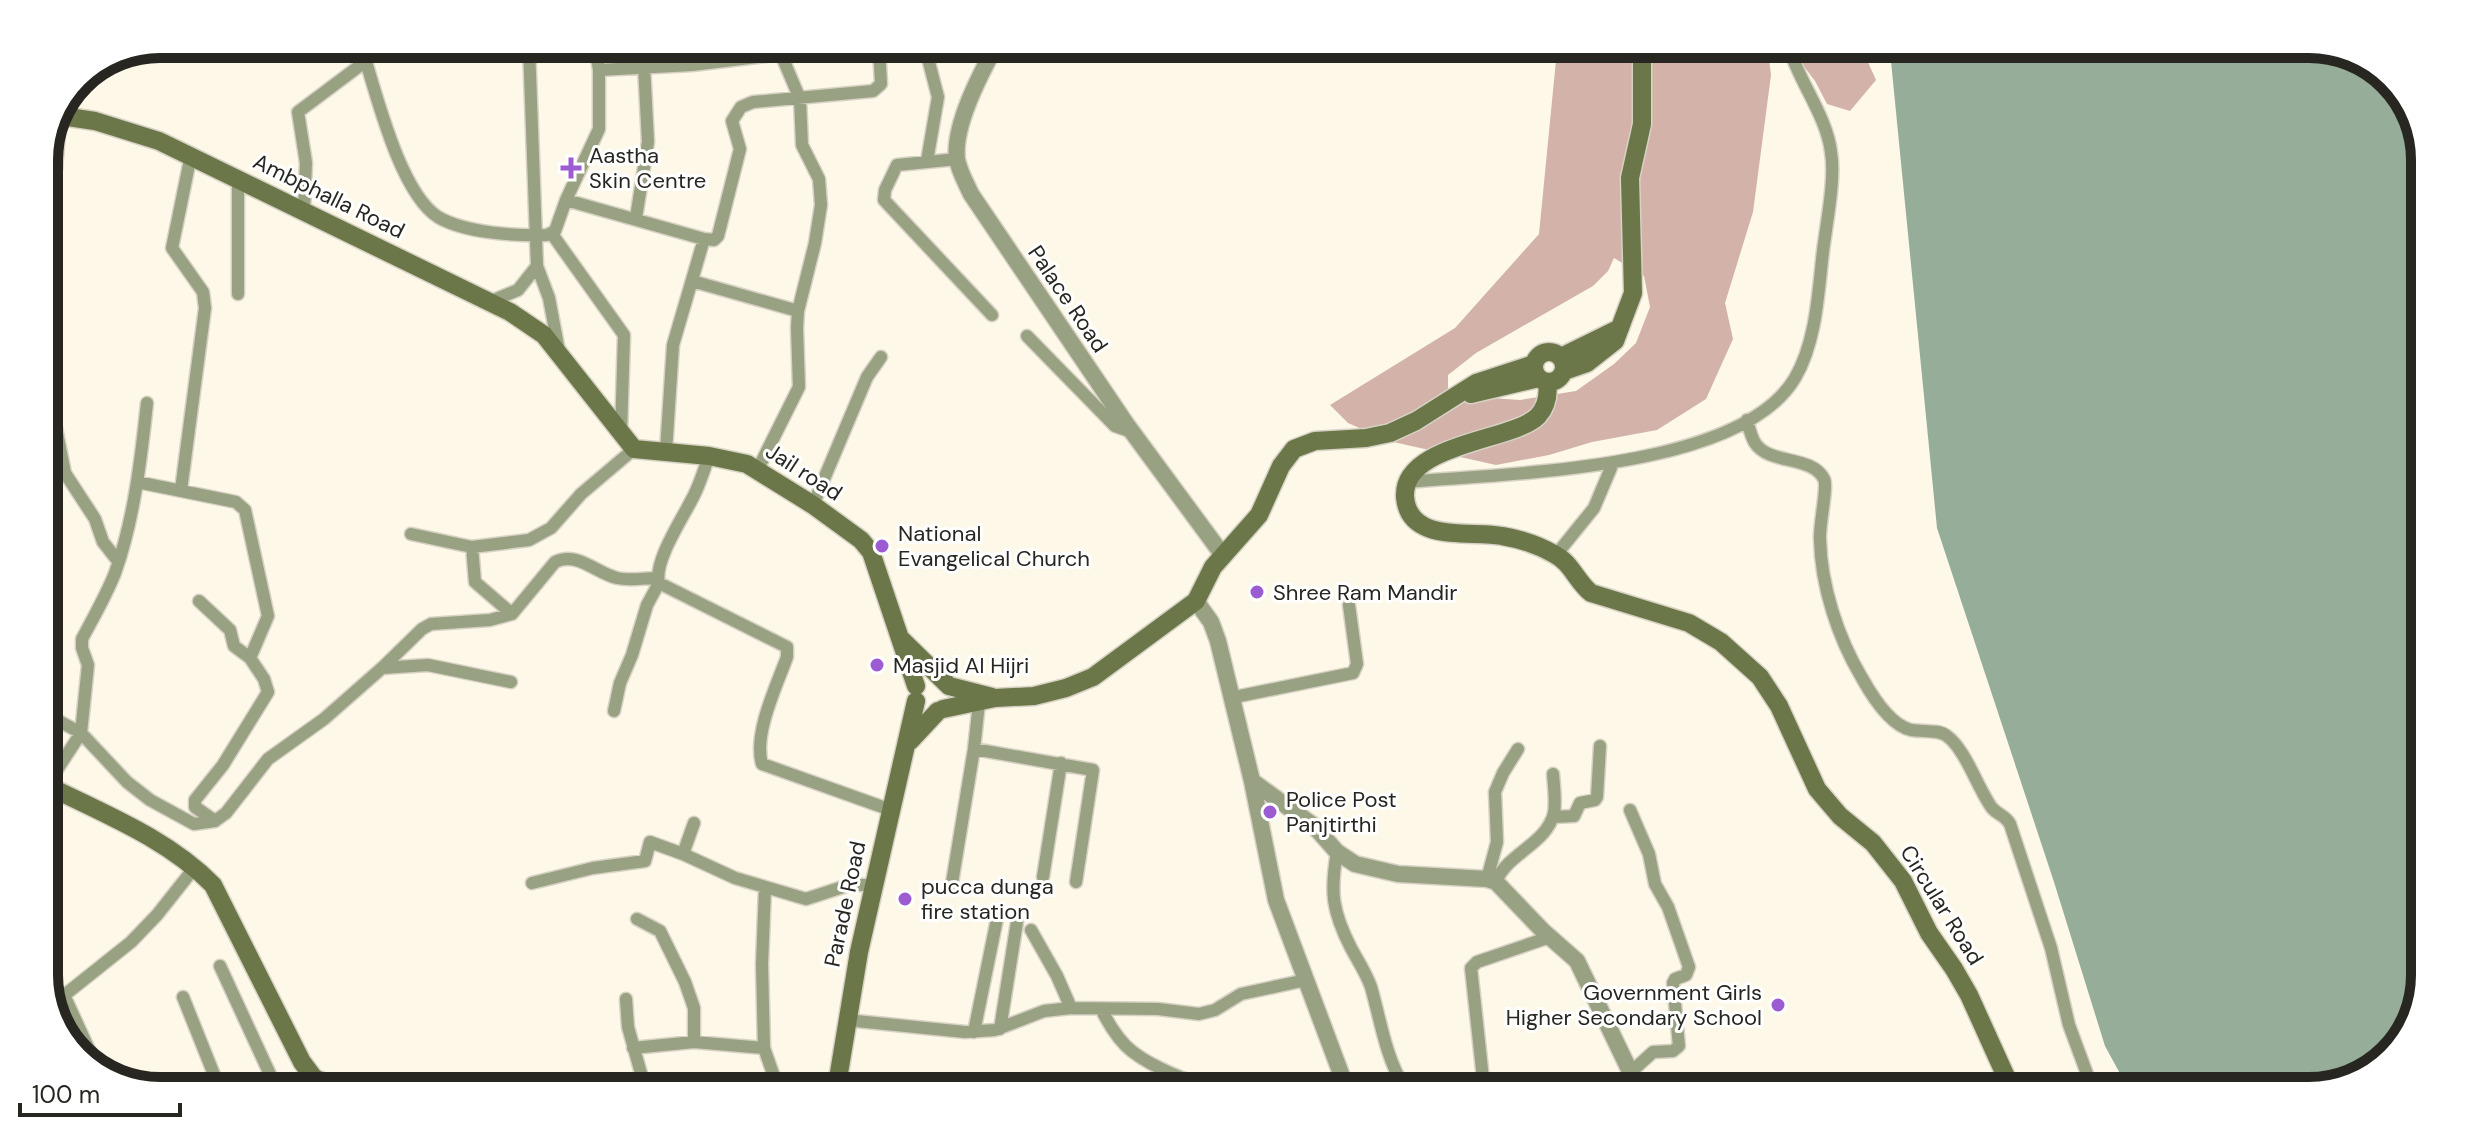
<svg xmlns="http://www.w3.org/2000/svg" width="2469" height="1135" font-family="'DM Sans',sans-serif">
  <rect width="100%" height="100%" fill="#fdf8e8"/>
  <path fill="#d3b2aa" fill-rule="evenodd" d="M 1557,50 L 1768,51 L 1771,75 L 1753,212 L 1725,303 L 1733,339 L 1706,399 L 1657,430 L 1592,442 L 1549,455 L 1496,465 L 1389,441 L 1348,423 L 1330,405 L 1455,328 L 1539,234 ZM 1614,258 L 1644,276 L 1650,307 L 1636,343 L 1614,364 L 1576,391 L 1520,400 L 1448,395 L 1448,375 L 1476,353 L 1593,286 L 1608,271 Z
    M 1792,51 L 1863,51 L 1876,80 L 1850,111 L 1827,104 L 1815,81 Z"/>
  <path fill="#95ad99" d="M 1890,51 L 2354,53 L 2405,95 L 2425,153 L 2416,1020 L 2373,1072 L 2310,1091 L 2129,1090 L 2105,1046 L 2054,882 L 1937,528 Z"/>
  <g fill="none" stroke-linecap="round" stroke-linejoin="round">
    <g stroke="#d7d2c4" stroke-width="15">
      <path id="minor" d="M 361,45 C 375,89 399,192 438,217 C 465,233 516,236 547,235 L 555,231 L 566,200
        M 529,46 L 537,266 L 549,298 L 559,351
        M 595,46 L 599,70
        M 690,46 L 692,65
        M 925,47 L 938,97 L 927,161
        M 957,159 L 897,165 L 885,190 L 884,200 L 992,315
        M 44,189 L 56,169 L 60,118
        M 304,210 L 306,163 L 298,112 L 366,61
        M 636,218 L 648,142 L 643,46
        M 552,234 L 624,335 L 621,433
        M 704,239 L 714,240 L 718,236 L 740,149 L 732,121 L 741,107 L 753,102 L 873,91 L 881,84 L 879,47
        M 692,281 L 798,311
        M 238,294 L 238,178
        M 489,302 L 518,290 L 537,266
        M 1027,336 L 1115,426 L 1132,432
        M 44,411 L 56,428 L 65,473 L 95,519 L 103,542 L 118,561
        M 1747,420 C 1749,427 1751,437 1755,443 C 1769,465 1812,455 1824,479 C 1828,487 1819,525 1820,539 C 1821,586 1838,638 1862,678 C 1872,696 1890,725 1911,730 C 1922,732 1939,729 1947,736 C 1966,750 1978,789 1992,808 C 1998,815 2005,815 2010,824 L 2051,948 L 2069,1025 L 2093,1090
        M 666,451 L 673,345 L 704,239 L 566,200 L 599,129 L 599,70 L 692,65 L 782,54
        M 758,469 L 799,387 L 797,328 L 798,311 L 815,243 L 821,205 L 819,179 L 802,145 L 800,99 L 778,47
        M 137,482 L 236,502 L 245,510 L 268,616 L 250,658
        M 1407,482 C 1506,473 1740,471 1795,378 C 1815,344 1818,298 1822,260 C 1825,229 1836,181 1831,152 C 1827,118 1801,84 1790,51
        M 181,490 L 205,308 L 203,292 L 172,248 L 191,155
        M 813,505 L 867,377 L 881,357
        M 411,534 L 472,547 L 529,540 L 551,528 L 581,494 L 634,449
        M 472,547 L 475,582 L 512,614
        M 1556,555 L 1594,508 L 1613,463
        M 659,583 L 787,647 L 787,657 C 777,685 753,734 762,764 L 891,810
        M 199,601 L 230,630 L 234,646 L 250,658 L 264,679 L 268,692 L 223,765 L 195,800 L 195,807 L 215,821
        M 382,668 L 428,665 L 511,682
        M 1230,698 L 1353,673 L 1357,664 L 1349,605
        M 614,711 L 620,683 L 632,655 L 647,605 L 659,583 C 653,560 686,514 696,491 C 701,480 705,467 709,456
        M 44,713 L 81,733 L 127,782 L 150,800 L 194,824 L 215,821 L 226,813 L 268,759 L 324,719 L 382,668 L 422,629 L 431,624 L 490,620 L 512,614 L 555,562 C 577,551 596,573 617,578 C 629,581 645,578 657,578
        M 974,749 L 1093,770 L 1076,882
        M 47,785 L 81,733 L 88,665 L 82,648 L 82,639 C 93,618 106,596 115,573 C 134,520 141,459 147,403
        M 1630,810 L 1649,854 L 1655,884 L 1668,907 L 1689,967 L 1686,975 L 1675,979 L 1673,983 L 1679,1046 L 1673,1051 L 1653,1052 L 1631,1072
        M 1553,817 L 1574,816 L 1580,803 L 1595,800 L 1597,797 L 1600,746
        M 694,823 L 683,854 L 735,878 L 806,899 L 849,885 L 874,885
        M 1337,852 C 1330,892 1332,911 1351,948 C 1358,961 1366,973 1371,987 C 1381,1022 1385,1055 1404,1087
        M 1043,877 L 1061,763
        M 1487,879 L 1497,842 L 1495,792 L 1503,773 L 1518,749
        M 1496,882 C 1506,854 1547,844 1554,813 C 1556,802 1554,786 1553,774
        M 532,883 L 593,868 L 645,861 L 650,842 L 683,854
        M 952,883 L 974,749 L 979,703
        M 765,888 L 762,964 L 764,1048 L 777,1085
        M 637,919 L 660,931 L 685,982 L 694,1008 L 694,1042
        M 1031,930 L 1057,976 L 1071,1008
        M 220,966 L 274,1083
        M 64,995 L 97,1067
        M 183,997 L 217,1082
        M 626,999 L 628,1027 L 644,1084
        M 52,1005 L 131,942 L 157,915 L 195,867
        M 1101,1009 C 1108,1022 1115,1035 1126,1046 C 1143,1063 1180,1078 1204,1086
        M 846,1020 L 965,1032 L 995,1030 L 1044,1011 L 1071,1008 L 1158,1009 L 1199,1014 L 1215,1010 L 1241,994 L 1306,980
        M 1000,1029 L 1017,922
        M 974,1032 L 998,914
        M 633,1048 L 694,1042 L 764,1048
        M 1484,1088 L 1471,968 L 1477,962 L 1550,937"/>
    </g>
    <g stroke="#d7d2c4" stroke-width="19">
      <path id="tertiary" d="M 995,47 C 980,75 953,126 957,159 C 959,171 966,183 971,194 L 1127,425 L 1222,554
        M 1196,601 L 1211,622 L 1218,641 L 1252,781 L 1276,900 L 1346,1087
        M 1252,781 L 1314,826 L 1337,852 L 1355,864 L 1398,874 L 1487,879 L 1496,882 L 1543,931 L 1577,961 L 1638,1088"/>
    </g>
    <g stroke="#d7d2c4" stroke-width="21">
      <path id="secondary" d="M 61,116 L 95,121 L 159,141 L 510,312 L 544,335 L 634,449 L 709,456 L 747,464 L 813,505 L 861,540 L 871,552 L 916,686
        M1534 367a15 15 0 1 1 30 0a15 15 0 1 1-30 0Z
        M 1561,357 L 1620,328
        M 1564,371 L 1587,363 L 1615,341 L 1633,293 L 1630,178 L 1642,124 L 1642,50
        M 1547,382 C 1549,395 1547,406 1538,416 C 1514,441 1402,443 1405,497 C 1409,544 1471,530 1502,536 C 1520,539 1538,545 1554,554 C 1572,563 1576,581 1591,593 L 1689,623 L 1721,642 L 1760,677 L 1779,706 L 1817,789 L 1840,816 L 1873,843 L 1903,881 L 1929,933 L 1954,969 L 1969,995 L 2012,1090
        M 1471,394 L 1539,378
        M 902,640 L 949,686 L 992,697
        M 943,709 L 995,698 L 1034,696 L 1066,688 L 1093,677 L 1196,601 L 1213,567 L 1259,515 L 1281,466 L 1294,449 L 1315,441 L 1366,438 L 1390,433 L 1416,421 L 1476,383 L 1534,364
        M 910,741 L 938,711
        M 44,784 C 102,813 167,838 213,885 L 302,1062 L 314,1078 L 325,1083
        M 837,1085 L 859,952 L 916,701"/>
    </g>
    <use href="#minor" stroke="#98a182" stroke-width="12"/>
    <use href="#tertiary" stroke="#98a182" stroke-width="16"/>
    <use href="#secondary" stroke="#6b7749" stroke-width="18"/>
  </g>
  <g fill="#9c5bd2" stroke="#fff" stroke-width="3">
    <path d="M567 156h8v8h8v8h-8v8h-8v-8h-8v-8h8z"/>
    <circle cx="882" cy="546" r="8"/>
    <circle cx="1257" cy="592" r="8"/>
    <circle cx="877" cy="665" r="8"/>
    <circle cx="1270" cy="812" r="8"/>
    <circle cx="905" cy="899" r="8"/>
    <circle cx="1778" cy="1005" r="8"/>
  </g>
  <g text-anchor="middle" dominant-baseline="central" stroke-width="6" stroke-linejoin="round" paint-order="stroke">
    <g font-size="22" fill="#282620" stroke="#fff" text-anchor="start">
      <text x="589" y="155">Aastha<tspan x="589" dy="25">Skin Centre</tspan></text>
      <text x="898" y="533">National<tspan x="898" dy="25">Evangelical Church</tspan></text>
      <text x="1273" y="592">Shree Ram Mandir</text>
      <text x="893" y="665">Masjid Al Hijri</text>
      <text x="1286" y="799">Police Post<tspan x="1286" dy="25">Panjtirthi</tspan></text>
      <text x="921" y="886">pucca dunga<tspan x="921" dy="25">fire station</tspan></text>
      <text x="1762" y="992" text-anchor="end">Government Girls<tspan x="1762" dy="25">Higher Secondary School</tspan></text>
    </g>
    <g font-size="22" fill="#282620" stroke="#fff">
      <text transform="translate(329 196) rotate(26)">Ambphalla Road</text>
      <text transform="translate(1068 299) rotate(56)">Palace Road</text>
      <text transform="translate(804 472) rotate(33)">Jail road</text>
      <text transform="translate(845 904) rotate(-78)">Parade Road</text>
      <text transform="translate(1942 905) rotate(58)">Circular Road</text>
    </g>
  </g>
  <path d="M0 0H2469V1135H0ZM160 58H2309A102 102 0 0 1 2411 160V975A102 102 0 0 1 2309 1077H160A102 102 0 0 1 58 975V160A102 102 0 0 1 160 58Z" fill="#fff" fill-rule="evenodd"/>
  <path fill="none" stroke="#282620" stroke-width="10" d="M160 58H2309A102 102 0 0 1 2411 160V975A102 102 0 0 1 2309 1077H160A102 102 0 0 1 58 975V160A102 102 0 0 1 160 58Z"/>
  <path d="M20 1103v12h160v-12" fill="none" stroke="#282620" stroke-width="4"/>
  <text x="32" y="1103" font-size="24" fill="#282620" stroke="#ffffff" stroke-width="6" paint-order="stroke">100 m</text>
</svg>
